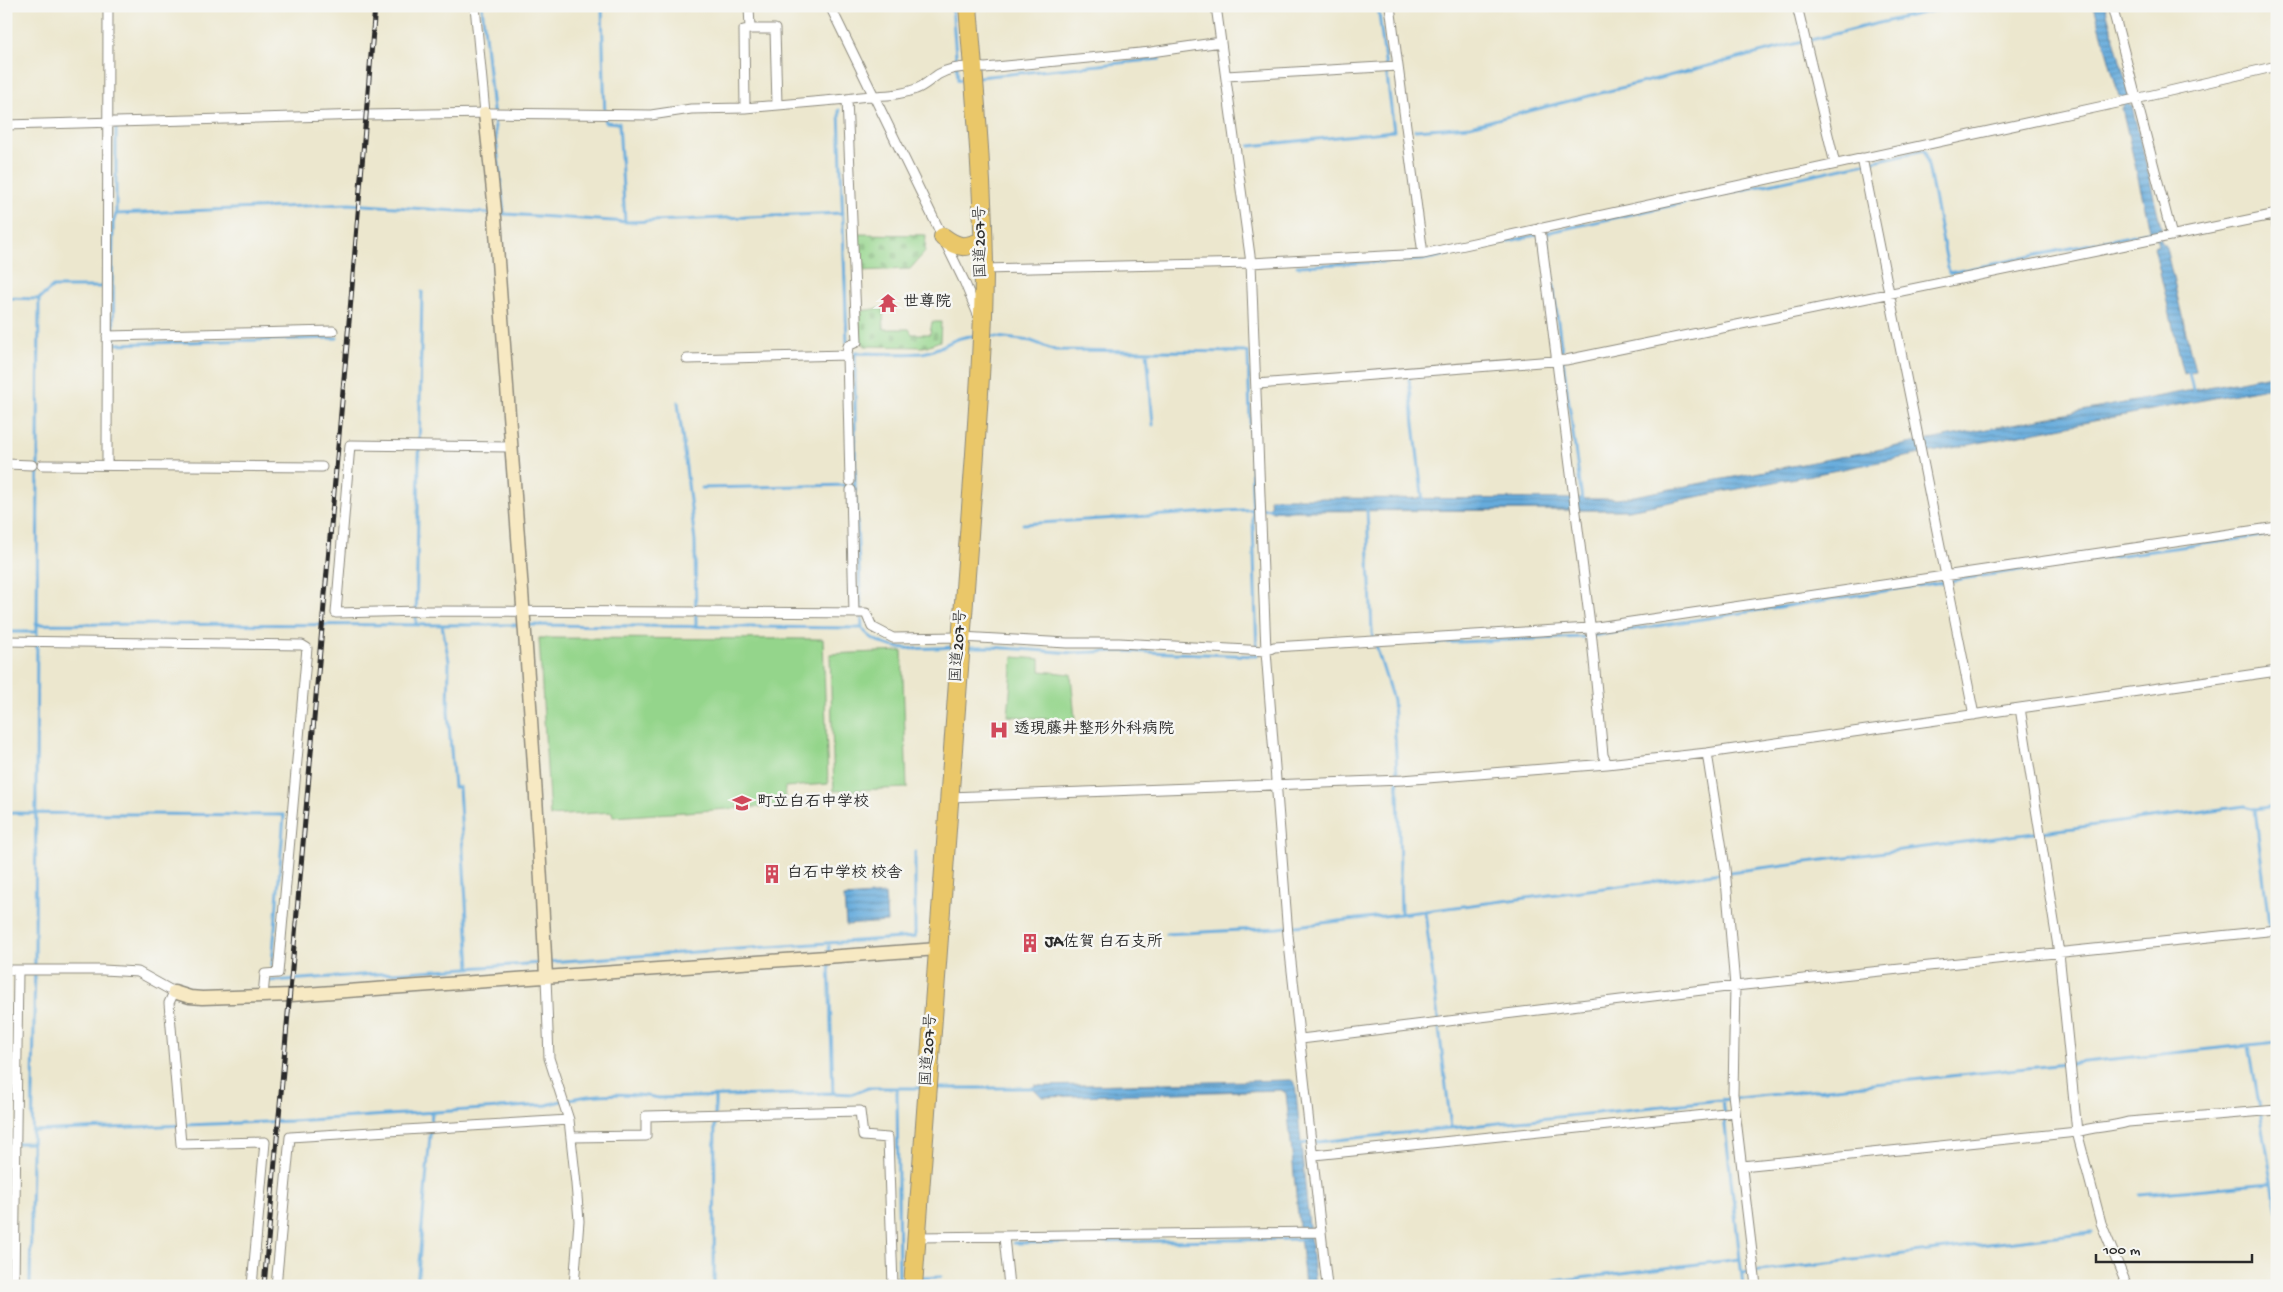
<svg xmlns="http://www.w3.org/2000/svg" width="2283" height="1292" font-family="'Gochi Hand','Klee One',sans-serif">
  <defs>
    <pattern id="cemetery-stones" width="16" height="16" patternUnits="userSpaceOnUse" patternTransform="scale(1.25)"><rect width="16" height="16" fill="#94d58b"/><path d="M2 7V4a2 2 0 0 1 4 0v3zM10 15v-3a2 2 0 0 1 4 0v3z" fill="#80b778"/></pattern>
    <pattern id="water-rules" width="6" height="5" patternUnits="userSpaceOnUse" patternTransform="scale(1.25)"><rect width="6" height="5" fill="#66acdd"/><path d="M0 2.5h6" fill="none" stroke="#548cb3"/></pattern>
  </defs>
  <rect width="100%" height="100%" fill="#f6f6f2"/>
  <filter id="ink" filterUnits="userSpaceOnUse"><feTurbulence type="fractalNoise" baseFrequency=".02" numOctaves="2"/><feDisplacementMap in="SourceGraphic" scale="10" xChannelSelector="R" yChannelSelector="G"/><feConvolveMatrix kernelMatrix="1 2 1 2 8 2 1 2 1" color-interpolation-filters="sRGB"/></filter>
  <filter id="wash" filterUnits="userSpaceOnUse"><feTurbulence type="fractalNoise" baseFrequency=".0096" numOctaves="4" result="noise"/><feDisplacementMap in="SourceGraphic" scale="20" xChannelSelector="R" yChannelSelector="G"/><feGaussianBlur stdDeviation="1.12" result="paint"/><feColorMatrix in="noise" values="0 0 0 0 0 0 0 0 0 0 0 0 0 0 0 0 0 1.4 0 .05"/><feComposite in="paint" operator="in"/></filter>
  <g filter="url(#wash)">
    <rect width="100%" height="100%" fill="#ece7ce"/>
    <path fill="#94d58b" stroke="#60805b" d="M 539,638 L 823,639 L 828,784 L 785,787 L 785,805 L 613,817 L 612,812 L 550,816 Z
      M 902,651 L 907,788 L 834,791 L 830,654 Z
      M 1013,657 L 1040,659 L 1040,671 L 1071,674 L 1075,721 L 1008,716 Z"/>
    <path fill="url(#cemetery-stones)" stroke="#60805b" d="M 857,234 L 926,235 L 925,252 L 910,269 L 858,271 Z
      M 883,308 L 884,329 L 909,329 L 912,334 L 930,334 L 932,322 L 941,322 L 940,341 L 924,347 L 865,346 L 860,340 L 859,311 Z"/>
    <path fill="url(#water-rules)" stroke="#486c84" d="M 2094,6 L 2105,6 L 2129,94 L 2127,95 L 2129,106 L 2132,106 L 2162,231 L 2159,232 L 2162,244 L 2165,244 L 2195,371 L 2184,374 L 2154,247 L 2158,245 L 2155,233 L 2151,234 L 2122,108 L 2124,107 L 2122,96 L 2119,96 Z
      M 2277,374 L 2277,386 L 1628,510 L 1271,511 L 1270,498 L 1618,499 Z
      M 885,894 L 887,922 L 846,925 L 844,897 Z
      M 1291,1080 L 1295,1083 L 1315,1286 L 1305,1286 L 1286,1093 L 1281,1090 L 1042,1097 L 1033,1088 L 1035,1085 L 1043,1086 Z"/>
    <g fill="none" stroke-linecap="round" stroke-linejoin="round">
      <path stroke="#66acdd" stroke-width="3" d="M 482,6 L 504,214
        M 602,6 L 605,122 L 619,123 L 625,222
        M 952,6 L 958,80 L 968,79
        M 979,77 L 1160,59
        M 839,110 L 847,342
        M 116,128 L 116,214 L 349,204 L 628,222 L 843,213
        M 1415,130 L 1470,126 L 1862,27 L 1954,6
        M 1250,146 L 1394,131 L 1378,6
        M 1546,233 L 1582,500
        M 1297,266 L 1422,260 L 1925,150 L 1949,273 L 2154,231
        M 112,287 L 113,223 L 116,214
        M 113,287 L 114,344 L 337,338
        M 6,298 L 39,299 L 35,957 L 30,1286
        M 39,299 L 53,287 L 106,287
        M 1147,351 L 1153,425
        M 2188,368 L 2194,394
        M 1409,379 L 1423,503
        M 678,402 L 695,541 L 696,625
        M 702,488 L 855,485
        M 1367,508 L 1372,633 L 1393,700 L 1398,789 L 1401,914
        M 1023,524 L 1274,508
        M 36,624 L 520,625
        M 416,625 L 422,292
        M 442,625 L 449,661 L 448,712 L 454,787 L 459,787 L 470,968
        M 527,625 L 862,628 C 881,655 925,648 954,647
        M 862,628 L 855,485 L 855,353 C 877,353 900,355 922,353 C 943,350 954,335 976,336
        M 6,632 L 36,632
        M 1432,643 L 1585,637 L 2085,560 L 2277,534
        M 965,647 L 991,647 L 1073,653 L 1118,651 L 1257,656 L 1248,352 L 1055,350 L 1031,341 L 987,336
        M 2277,806 L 2255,809 L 2277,991
        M 6,813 L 284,815 L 272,965
        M 1425,911 L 1451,1128
        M 1166,934 L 1278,928 L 1401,914 L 2245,806 L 2255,809
        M 829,943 L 829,955
        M 549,962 L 915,937 L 915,852
        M 271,981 L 542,963
        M 2249,1045 L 2277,1211
        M 897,1088 L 899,1279 L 908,1278
        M 933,1088 L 1036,1088
        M 833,1093 L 852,1094 L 868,1088 L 922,1088
        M 1722,1099 L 1743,1286
        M 32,1131 L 291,1121 L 547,1105 C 582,1094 623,1091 659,1098 L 833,1093 L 829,961
        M 6,1143 L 31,1143
        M 1298,1144 L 2277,1042
        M 2140,1195 L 2271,1183
        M 1014,1243 L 1303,1239
        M 1742,1273 L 2091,1232
        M 920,1278 L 941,1277
        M 417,1286 L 432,1112
        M 714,1286 L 715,1097
        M 1512,1286 L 1740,1259"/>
    </g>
  </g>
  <g filter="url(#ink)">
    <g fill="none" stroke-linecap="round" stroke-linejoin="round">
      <g stroke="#8c897c" stroke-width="11">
        <path id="street" d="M 475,6 L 485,113
          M 749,6 L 750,29 L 775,29 L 777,105
          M 830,6 L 964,281 L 979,317
          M 1216,6 L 1251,263 L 1266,651 L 1288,935 L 1327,1286
          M 1390,6 L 1423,254
          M 1797,6 L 1835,164
          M 2112,6 L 2172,236
          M 1226,76 L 1398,66
          M 847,99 L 857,342 L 848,346 L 847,355 L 850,481
          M 745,108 L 744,30 L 750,29
          M 6,125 L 367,115 L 491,113 L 651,115 L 691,109 L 745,108 L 847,99 C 870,94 894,98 916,89 C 925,86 932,78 939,74 C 953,66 970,66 985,68 L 1151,52 L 1221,42
          M 1862,158 L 1974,715
          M 2274,215 L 2277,226
          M 1540,228 L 1592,640 L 1603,755 L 1607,764
          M 984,269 L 1251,263 L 1423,254 L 2131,100 L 2277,66
          M 107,336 L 333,331
          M 687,359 L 847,355
          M 1257,384 L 1566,360 L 2277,214
          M 510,447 L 350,445 L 336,613 L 421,611 L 692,612
          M 6,464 L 32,465
          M 42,465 L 322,467
          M 107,465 L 108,6
          M 851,490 L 854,613
          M 698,612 L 866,613 L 872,627 L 893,638 L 961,637 L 1067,643 L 1119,643 L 1266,651 L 1274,647 L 1590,628 L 2277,527
          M 6,641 L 302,645 L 307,648 L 278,973 L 265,974 L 263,996
          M 2020,708 L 2059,953 L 2077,1132 L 2101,1223 L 2127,1286
          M 1707,753 L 1725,868 L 1735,986 L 1733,1094 L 1756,1286
          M 949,797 L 1402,780 L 1607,764 L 1707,753 L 2277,671
          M 6,970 L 103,970 L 138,972 L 174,992 L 169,1003 L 181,1144 L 265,1142 L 252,1286
          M 546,977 L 549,1058 L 569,1120 L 576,1184 L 579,1221 L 574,1286
          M 1301,1039 L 1735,986 L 2277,930
          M 571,1137 L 646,1136 L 646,1116 L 860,1111 L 863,1136 L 888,1138 L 893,1286
          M 1314,1155 L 1735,1112
          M 1742,1166 L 2077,1132 C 2094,1126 2109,1128 2128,1122 L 2277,1110
          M 917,1237 L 1321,1232
          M 1004,1237 L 1009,1286
          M 14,1286 L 18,970
          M 276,1286 L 290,1137 L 569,1120"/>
      </g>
      <g stroke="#8c897c" stroke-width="15">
        <path id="secondary" d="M 485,113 L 495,211
          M 495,217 C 512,470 534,723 546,977
          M 174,992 L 190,997 L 202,998 L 291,995 L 938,949"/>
      </g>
      <g stroke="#8c897c" stroke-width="20">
        <path id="highway" d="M 943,237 C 959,249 965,248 983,241
          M 913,1286 L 975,454 C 979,392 984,330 984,268 C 983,181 975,93 968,6"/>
      </g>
      <use href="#street" stroke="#fff" stroke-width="9"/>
      <use href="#secondary" stroke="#f7e9c3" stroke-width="12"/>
      <use href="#highway" stroke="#eac769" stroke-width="18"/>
      <g stroke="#2b2b2b" stroke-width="5">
        <path id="rail" d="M 264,1286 L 351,299 L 375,6"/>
      </g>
      <use href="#rail" stroke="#f6f6f2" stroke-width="3" stroke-dasharray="9" stroke-linecap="butt"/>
    </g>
  </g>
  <defs>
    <g id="temple-bare" transform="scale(1.5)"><path d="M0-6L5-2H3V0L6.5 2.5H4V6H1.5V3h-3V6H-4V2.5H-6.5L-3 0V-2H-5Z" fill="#d1495b" stroke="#f6f6f2" stroke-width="2.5" paint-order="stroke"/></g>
    <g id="hospital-bare" transform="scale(1.5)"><path d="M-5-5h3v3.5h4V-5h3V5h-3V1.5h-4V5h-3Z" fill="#d1495b" stroke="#f6f6f2" stroke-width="2.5" paint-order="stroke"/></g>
    <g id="school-bare" transform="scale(1.5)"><path d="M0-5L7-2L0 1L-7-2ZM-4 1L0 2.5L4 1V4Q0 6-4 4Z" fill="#d1495b" stroke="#f6f6f2" stroke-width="2.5" paint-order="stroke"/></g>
    <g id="building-bare" transform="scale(1.5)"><path d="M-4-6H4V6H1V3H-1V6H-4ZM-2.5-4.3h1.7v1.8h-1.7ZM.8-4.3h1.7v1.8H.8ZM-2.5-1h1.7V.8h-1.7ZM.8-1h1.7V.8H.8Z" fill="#d1495b" stroke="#f6f6f2" stroke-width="2.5" paint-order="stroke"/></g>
  </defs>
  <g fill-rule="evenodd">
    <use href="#temple-bare" x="888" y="303"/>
    <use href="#hospital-bare" x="999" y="730"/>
    <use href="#school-bare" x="742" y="803"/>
    <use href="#building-bare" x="772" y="874"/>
    <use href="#building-bare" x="1030" y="943"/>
  </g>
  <g text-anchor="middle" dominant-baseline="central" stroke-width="5" stroke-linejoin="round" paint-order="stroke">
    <g font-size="16" fill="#2b2b2b" stroke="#f6f6f2">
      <text transform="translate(982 242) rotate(-91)">国道207号</text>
      <text transform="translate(960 646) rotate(-86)">国道207号</text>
      <text transform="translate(930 1050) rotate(-86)">国道207号</text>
    </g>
    <g font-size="16" font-weight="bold" fill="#2b2b2b" stroke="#f6f6f2" text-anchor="start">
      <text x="903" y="303">世尊院</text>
      <text x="1014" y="730">透現藤井整形外科病院</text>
      <text x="757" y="803">町立白石中学校</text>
      <text x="787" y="874">白石中学校 校舎</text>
      <text x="1045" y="943">JA佐賀 白石支所</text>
    </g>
  </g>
  <rect width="2283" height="1292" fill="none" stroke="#f6f6f2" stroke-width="25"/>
  <path d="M2096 1254v8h156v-8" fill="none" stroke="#2b2b2b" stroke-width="2.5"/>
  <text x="2103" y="1254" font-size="15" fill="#2b2b2b" stroke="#f6f6f2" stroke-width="4" paint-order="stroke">100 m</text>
</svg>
